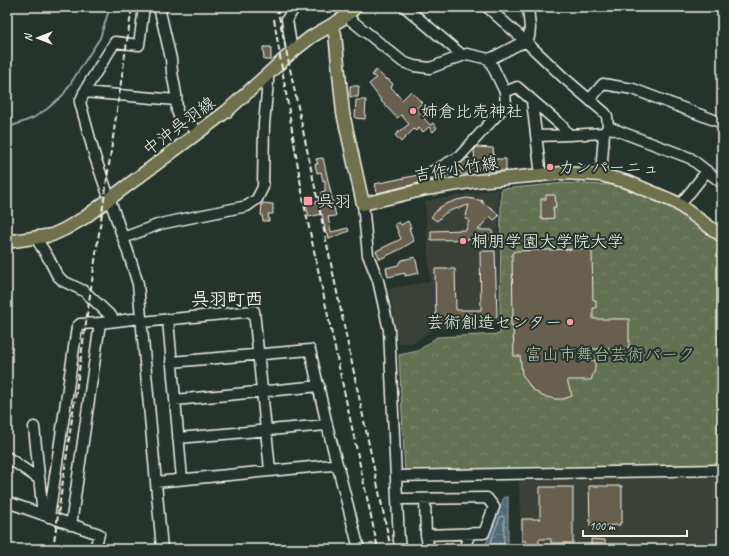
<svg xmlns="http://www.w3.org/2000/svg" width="729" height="556" font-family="Caveat,'Klee One',sans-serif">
  <defs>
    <pattern id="park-crowns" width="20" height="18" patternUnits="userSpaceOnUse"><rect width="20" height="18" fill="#637051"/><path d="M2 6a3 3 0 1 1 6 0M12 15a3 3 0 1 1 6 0" fill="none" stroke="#7a856a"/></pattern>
    <pattern id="water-waves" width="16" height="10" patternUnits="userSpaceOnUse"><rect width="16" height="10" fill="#506b76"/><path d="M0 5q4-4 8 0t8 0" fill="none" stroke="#6a818a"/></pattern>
  </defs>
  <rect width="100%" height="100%" fill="#26332d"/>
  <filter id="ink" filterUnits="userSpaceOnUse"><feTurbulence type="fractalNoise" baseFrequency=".025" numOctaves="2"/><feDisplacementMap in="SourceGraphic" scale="8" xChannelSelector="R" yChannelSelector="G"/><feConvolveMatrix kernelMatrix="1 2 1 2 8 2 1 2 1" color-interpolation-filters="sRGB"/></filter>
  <g filter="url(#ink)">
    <path fill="#3a4038" d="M 498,189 L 500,324 L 434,329 L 413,343 L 398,343 L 389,289 L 430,281 L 425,201 Z
      M 718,476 L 722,477 L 722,549 L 521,549 L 519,481 Z"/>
    <path fill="url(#park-crowns)" stroke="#acb09c" d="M 565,183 L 613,185 L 654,199 L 684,215 L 722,243 L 722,464 L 405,472 L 399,355 L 418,351 L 437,337 L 500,334 L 501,189 Z"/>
    <path fill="url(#water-waves)" stroke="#92a1a4" d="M 504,497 L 508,497 L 508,549 L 484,549 Z"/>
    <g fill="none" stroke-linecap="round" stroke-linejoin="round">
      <path stroke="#b2bbba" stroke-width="1" d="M 488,549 L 500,517 L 502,516 L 504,517 L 504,549"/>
      <path stroke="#92a1a4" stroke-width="2" d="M 7,128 L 33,118 L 47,109 L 63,95 L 100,38 L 110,7"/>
    </g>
    <path fill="#676050" stroke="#f4f1e8" d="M 263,47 L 271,47 L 271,60 L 264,60 Z
      M 376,70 L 387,80 L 388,79 L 393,84 L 391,87 L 402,100 L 411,91 L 422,103 L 416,109 L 430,125 L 433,123 L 437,128 L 433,132 L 429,127 L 423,132 L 419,128 L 416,131 L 414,129 L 401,142 L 395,135 L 409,124 L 401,115 L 397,118 L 381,101 L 382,101 L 369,84 L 376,78 L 372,75 Z
      M 350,86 L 359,86 L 358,97 L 350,97 Z
      M 356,100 L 366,100 L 365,119 L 355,118 Z
      M 477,147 L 493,148 L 494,159 L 506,159 L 506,171 L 482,171 L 482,169 L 470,170 L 470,174 L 461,174 L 461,171 L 431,181 L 460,164 L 468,157 L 475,165 L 474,150 Z
      M 323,158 L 336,216 L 328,217 L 331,232 L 348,228 L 349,231 L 329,239 L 328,234 L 326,234 L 322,214 L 309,217 L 306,205 L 319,201 L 318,197 L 322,196 L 321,192 L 325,191 L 325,180 L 323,181 L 321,172 L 317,173 L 315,164 L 318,164 L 316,159 Z
      M 418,175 L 419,183 L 377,193 L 375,184 Z
      M 546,195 L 555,195 L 556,207 L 553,207 L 554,218 L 541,219 L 541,199 L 546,199 Z
      M 467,198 L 484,201 L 481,202 L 493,209 L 499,216 L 494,220 L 490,216 L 478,230 L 492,230 L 493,239 L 431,240 L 431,231 L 466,230 L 469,220 L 465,219 L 469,205 L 452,210 L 445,213 L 437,221 L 431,217 L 440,207 L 446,204 L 457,200 Z
      M 262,203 L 273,204 L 273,214 L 268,214 L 269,221 L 263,221 L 262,215 L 261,215 Z
      M 408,221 L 411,228 L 409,228 L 414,241 L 399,250 L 380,259 L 376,251 L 401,239 L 395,224 L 399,222 L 401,225 Z
      M 578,249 L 589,249 L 591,250 L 592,253 L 593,300 L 596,300 L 596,308 L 593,308 L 593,319 L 629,319 L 629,348 L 591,349 L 591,360 L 595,360 L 595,369 L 591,380 L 567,380 L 572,396 L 563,399 L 555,399 L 542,396 L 531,388 L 522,374 L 520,356 L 514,356 L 513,325 L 511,325 L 511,317 L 513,317 L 512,255 L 513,252 L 516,251 Z
      M 480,251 L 495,251 L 497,316 L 487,324 L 483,321 L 436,323 L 435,269 L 455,269 L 456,310 L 481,310 Z
      M 415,257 L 419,273 L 405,276 L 405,273 L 388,277 L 386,268 L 398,265 L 402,260 Z
      M 589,486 L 622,486 L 622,522 L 620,522 L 620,525 L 590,526 Z
      M 540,487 L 573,487 L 573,543 L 551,543 L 551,539 L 539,539 L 539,549 L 526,549 L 526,541 L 522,541 L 522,519 L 540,519 Z
      M 591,539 L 605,540 L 605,549 L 591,549 Z"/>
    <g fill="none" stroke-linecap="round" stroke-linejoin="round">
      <g stroke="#f4f1e8" stroke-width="13">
        <path id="minor" d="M 144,7 L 139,45 L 115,42 L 88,85 L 80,102 L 95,157 L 130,258 L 138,284 L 162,549
          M 159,7 L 171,59 L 172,72 L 176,94 L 177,111 L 179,116 L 199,132
          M 405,7 L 462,55
          M 487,7 L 522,38 L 563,77 L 605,113 L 607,116 L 608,127 L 604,133 L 601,175
          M 346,16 L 403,62 L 414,66 L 430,68 L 467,54 L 489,59 L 494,57 L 517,45 L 526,42 L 529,37 L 530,28 L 528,7
          M 292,52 L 287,19 L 295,7
          M 84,92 L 176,100
          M 505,92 L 517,87 L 562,126 L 569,135 L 604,133
          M 590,99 L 603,84 L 633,89 L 722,123
          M 532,101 L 541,176
          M 608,127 L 690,158 L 722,183
          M 537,136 L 569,135
          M 426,189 L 424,176 L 459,157 L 506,105 L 505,92 L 489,59
          M 363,204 L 368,255 L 378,280 L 389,330 L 399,541 L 401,549
          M 680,205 L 707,171
          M 36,238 L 49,259 L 57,275 L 63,281 L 84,291 L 112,317
          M 123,238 L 160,224 L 247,206 L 257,199 L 263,187 L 264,124 L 268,82 L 268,75
          M 168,320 L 182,479
          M 142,322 L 254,311 L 270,470
          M 171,362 L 310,350 L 327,425 L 359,549
          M 175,400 L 319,386
          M 34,427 L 43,515
          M 178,438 L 327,425
          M 7,457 L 39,479
          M 396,476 L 722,470
          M 156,482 L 332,465 L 336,466 L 339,468
          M 397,499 L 487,498 L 494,507 L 484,533 L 426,535
          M 425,499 L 426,535 L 429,549
          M 7,502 L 99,534 L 95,549
          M 49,517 L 77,327 L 80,324 L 100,323
          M 71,525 L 100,323 L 141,318
          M 464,549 L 470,533"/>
      </g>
      <g stroke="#f4f1e8" stroke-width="15">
        <path id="major" d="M 331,26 L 335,34 L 343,113 L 363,204 L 426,189 L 476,181 L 562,173 L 601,175 L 628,182 L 675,202 L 722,236
          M 7,242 L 52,235 L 65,229 L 84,218 L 227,111 L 292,52 L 311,37 L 342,19 L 356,7"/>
      </g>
      <use href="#minor" stroke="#26332d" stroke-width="10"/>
      <use href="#major" stroke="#6e714b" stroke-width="12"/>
      <path stroke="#f4f1e8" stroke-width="2" stroke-dasharray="6 3" stroke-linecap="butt" d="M 277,7 L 391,549
        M 274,19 L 304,204 L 378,549
        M 53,549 L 132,7"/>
    </g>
  </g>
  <g fill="#ff9aa2" stroke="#26332d" stroke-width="1.5">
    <circle cx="413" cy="111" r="4"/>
    <circle cx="550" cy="167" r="4"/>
    <rect x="303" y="196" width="10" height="10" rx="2"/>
    <circle cx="463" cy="241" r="4"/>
    <circle cx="570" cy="322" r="4"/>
  </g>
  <g text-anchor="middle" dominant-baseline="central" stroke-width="4" stroke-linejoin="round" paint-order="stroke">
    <g font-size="17" fill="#f4f1e8" stroke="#26332d" text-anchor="start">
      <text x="421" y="111">姉倉比売神社</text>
      <text x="558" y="167">カンパーニュ</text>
      <text x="317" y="201">呉羽</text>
      <text x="471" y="241">桐朋学園大学院大学</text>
      <text x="562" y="322" text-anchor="end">芸術創造センター</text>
    </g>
    <g font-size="17" fill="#f4f1e8" stroke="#26332d">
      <text transform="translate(179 126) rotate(-37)">中沖呉羽線</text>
      <text transform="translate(456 169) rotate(-9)">吉作小竹線</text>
    </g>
    <g font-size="17" fill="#babdac" stroke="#26332d">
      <text x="610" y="354">富山市舞台芸術パーク</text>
    </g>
    <g font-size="18" font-weight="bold" fill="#f4f1e8" stroke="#26332d">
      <text x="227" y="299">呉羽町西</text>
    </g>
  </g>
  <rect width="729" height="556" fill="none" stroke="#26332d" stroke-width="24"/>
  <rect x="12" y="12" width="705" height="532" fill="none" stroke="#f4f1e8" stroke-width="1.5" filter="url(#ink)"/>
  <g transform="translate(38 38) rotate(270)" stroke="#26332d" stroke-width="3" paint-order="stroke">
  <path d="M0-3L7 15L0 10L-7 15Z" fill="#f4f1e8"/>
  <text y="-6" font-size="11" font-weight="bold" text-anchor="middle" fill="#f4f1e8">N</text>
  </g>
  <path d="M583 530v6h104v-6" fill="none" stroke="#f4f1e8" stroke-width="2"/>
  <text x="589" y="530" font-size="12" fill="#f4f1e8" stroke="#26332d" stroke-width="3" paint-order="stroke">100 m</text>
</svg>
